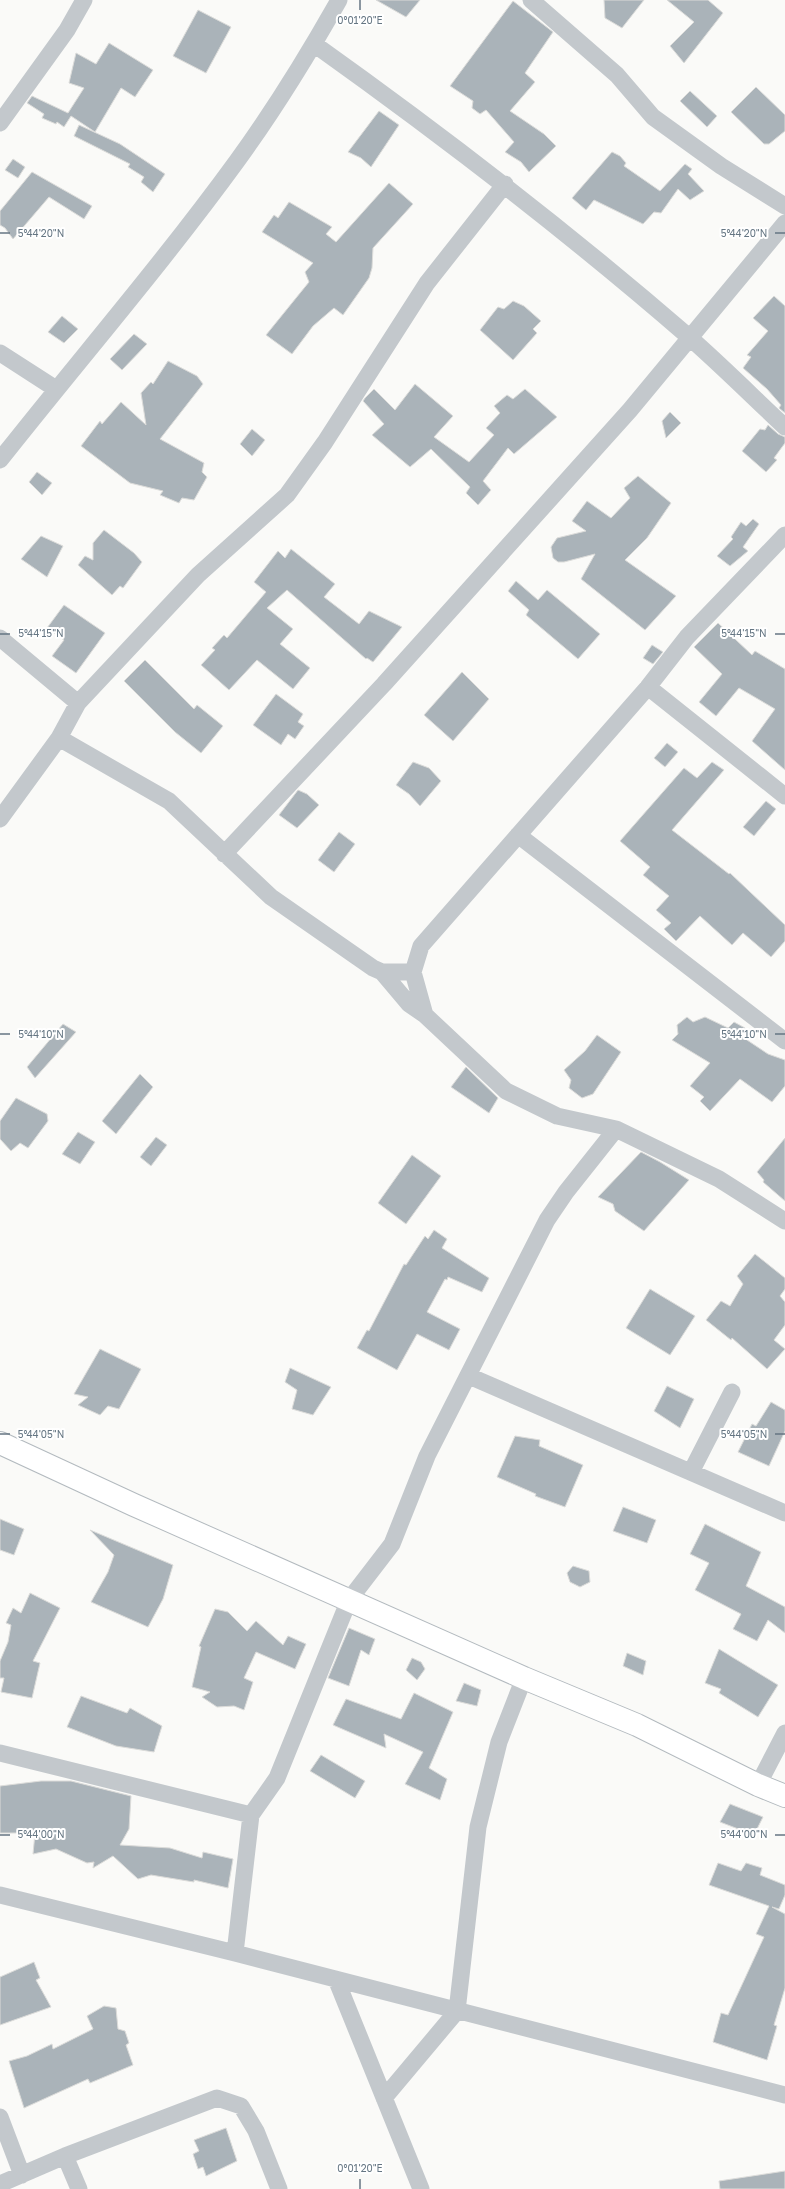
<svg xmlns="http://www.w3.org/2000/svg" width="785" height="2189" font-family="'Golos Text',sans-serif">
  <rect width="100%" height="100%" fill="#fafaf8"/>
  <path fill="#aab3b9" stroke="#dcdcda" d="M 376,0 L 420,0 L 406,17 Z
    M 604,0 L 644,0 L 622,28 L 605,18 Z
    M 667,0 L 708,0 L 723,13 L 684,63 L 670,46 L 694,22 Z
    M 513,1 L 553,32 L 525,73 L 535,82 L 510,111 L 544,134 L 556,146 L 529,172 L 521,162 L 505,152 L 514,142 L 486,110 L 480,114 L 472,108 L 473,101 L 450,86 Z
    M 198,10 L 231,27 L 206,73 L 173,56 Z
    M 109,43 L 153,70 L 135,97 L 121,88 L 95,132 L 71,116 L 64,127 L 57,122 L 56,124 L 42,118 L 44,114 L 27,103 L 32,96 L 68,113 L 84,88 L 69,83 L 76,53 L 96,64 Z
    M 756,87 L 785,115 L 785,131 L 769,144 L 764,144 L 731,112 Z
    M 690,91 L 717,116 L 707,127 L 680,101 Z
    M 379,111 L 399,125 L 371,167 L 361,158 L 348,152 Z
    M 79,125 L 120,144 L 165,174 L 153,192 L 141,182 L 144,177 L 128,167 L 130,164 L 74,136 Z
    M 612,152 L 620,156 L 626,163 L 624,166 L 660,191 L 685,164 L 692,169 L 688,174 L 704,191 L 690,200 L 678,189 L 661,213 L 654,212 L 643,224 L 594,200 L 586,210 L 572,198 Z
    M 13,159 L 25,167 L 18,178 L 5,170 Z
    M 32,172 L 92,206 L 84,219 L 49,197 L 13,239 L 5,228 L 0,225 L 0,211 Z
    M 389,183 L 413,204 L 373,248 L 372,268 L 369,278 L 343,315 L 334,308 L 313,326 L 292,354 L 266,335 L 309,282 L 305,272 L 313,263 L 262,232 L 274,215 L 278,218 L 289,202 L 332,227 L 326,234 L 336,242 Z
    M 774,296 L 785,306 L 785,413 L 779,408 L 781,405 L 767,389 L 743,368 L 751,357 L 747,355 L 768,331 L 753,318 Z
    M 513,301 L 524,306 L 541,321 L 533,329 L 537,333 L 513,360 L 480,330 L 498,307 L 504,309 Z
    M 62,316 L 78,329 L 64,343 L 48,332 Z
    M 134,334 L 147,344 L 122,370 L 110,359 Z
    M 168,361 L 197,376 L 203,384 L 160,439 L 204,463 L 202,472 L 207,477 L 194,500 L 182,498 L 179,503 L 160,495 L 163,491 L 130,483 L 81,446 L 100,421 L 102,424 L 121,402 L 146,425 L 141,393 L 151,382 L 153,384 Z
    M 415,384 L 453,416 L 434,437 L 469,462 L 494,435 L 486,428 L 500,413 L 494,406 L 507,395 L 513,399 L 525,389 L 557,417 L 514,454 L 508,448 L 483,481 L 491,490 L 478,505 L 466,493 L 470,487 L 431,449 L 410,467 L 372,435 L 384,424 L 363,401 L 365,398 L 374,389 L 395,410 Z
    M 670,412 L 681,423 L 666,438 L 662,421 Z
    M 768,425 L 778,434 L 785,437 L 785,443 L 774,458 L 777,460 L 766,472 L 742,451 L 760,429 L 765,430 Z
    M 252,429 L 265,440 L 252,456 L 240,444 Z
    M 37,472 L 52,483 L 42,495 L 29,482 Z
    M 638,476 L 671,503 L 647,538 L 625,560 L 676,596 L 645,630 L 581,579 L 595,554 L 564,562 L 558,562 L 553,558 L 551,547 L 557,538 L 586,531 L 572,521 L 587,501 L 611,518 L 630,498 L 624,488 Z
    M 753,519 L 759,524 L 743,547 L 748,551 L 730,566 L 717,556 L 733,539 L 731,537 L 741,522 L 746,526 Z
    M 104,530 L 134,553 L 142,562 L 123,588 L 120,586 L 112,595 L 78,565 L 85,556 L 93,560 L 93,543 Z
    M 41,536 L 63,546 L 47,577 L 21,559 Z
    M 291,549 L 335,584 L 324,597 L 359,624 L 369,611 L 402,627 L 373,662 L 367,658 L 366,659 L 287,590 L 267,608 L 293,629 L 280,644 L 310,668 L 293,689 L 257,660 L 229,690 L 201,665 L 215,650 L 212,648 L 224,635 L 227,638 L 266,592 L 254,582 L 278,551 L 285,558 Z
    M 516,581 L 538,600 L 547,590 L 600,634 L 578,659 L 526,615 L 529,610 L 508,591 Z
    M 64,605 L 105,633 L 76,673 L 52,656 L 64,640 L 47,628 Z
    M 718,623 L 752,655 L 755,651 L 785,669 L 785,770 L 752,741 L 775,709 L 739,688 L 716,716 L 699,702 L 722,674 L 694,647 Z
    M 652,645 L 663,652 L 653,664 L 643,658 Z
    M 145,660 L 194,709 L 197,705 L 223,726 L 201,753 L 175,732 L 124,681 Z
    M 462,672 L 489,699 L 453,741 L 424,715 Z
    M 276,694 L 303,714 L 298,722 L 304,726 L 295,739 L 288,734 L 281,745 L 253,725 Z
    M 667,743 L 678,752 L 665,767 L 654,758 Z
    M 413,762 L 429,768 L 441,781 L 420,806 L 409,794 L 396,785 Z
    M 712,762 L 724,770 L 672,830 L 729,874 L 730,873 L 785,925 L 785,941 L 771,957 L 743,933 L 732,945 L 700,916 L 676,941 L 664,929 L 671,923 L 656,910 L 669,896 L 643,875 L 650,867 L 620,841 L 684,768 L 697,778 Z
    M 298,790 L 307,794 L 319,805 L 297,828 L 279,815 Z
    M 766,801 L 776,809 L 754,836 L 743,827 Z
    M 339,832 L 355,844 L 334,872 L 318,860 Z
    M 687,1017 L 693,1022 L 705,1017 L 728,1028 L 734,1022 L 745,1028 L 741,1036 L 768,1054 L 785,1060 L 785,1086 L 772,1102 L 740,1079 L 710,1111 L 700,1101 L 704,1097 L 690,1086 L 710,1063 L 672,1040 L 678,1034 L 677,1025 Z
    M 63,1024 L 76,1032 L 35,1078 L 27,1067 Z
    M 597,1035 L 621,1052 L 593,1094 L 582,1098 L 569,1088 L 571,1080 L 564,1070 L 585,1051 Z
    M 466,1067 L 498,1098 L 489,1113 L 451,1087 Z
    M 140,1074 L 153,1087 L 116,1134 L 102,1121 Z
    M 16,1098 L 47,1114 L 48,1121 L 28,1148 L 20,1143 L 11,1151 L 0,1139 L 0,1121 Z
    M 78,1132 L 95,1142 L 80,1164 L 62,1154 Z
    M 156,1137 L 167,1145 L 151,1166 L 140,1157 Z
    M 785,1138 L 785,1201 L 763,1182 L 764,1180 L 757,1172 Z
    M 641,1152 L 660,1162 L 689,1180 L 644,1231 L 615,1211 L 613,1204 L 598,1197 Z
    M 412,1155 L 441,1176 L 406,1224 L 378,1203 Z
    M 434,1230 L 447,1239 L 442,1248 L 489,1278 L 482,1292 L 448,1277 L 447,1280 L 445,1279 L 427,1312 L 460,1329 L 449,1350 L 417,1334 L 397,1370 L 357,1348 L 367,1330 L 369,1331 L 404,1264 L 406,1265 L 425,1236 L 428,1239 Z
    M 755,1254 L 785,1278 L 785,1289 L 780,1296 L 785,1302 L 785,1325 L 774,1340 L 785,1349 L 767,1369 L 732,1338 L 731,1340 L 706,1320 L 721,1301 L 730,1306 L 743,1284 L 737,1276 Z
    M 650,1289 L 695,1316 L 670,1355 L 626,1328 Z
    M 100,1349 L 141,1369 L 119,1409 L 108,1406 L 100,1415 L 78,1405 L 88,1397 L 74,1394 Z
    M 290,1368 L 331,1387 L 313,1415 L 292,1409 L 297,1390 L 285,1382 Z
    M 667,1386 L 694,1399 L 680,1428 L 654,1411 Z
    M 771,1402 L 785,1410 L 785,1431 L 769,1466 L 738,1452 L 752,1424 L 756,1426 Z
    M 515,1436 L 540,1440 L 539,1446 L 583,1465 L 565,1507 L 535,1496 L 536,1494 L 497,1477 Z
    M 623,1507 L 656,1520 L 647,1543 L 613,1531 Z
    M 0,1519 L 24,1529 L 14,1555 L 0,1550 Z
    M 705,1524 L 761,1552 L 746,1586 L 785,1607 L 785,1633 L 768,1620 L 757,1641 L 733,1629 L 741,1614 L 695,1590 L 709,1563 L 690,1554 Z
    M 90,1530 L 173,1565 L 163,1599 L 148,1627 L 91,1602 L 108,1572 L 114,1555 Z
    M 573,1566 L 589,1571 L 590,1582 L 580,1587 L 570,1582 L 567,1573 Z
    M 30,1593 L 60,1608 L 33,1661 L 40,1663 L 32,1698 L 1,1692 L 4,1678 L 0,1678 L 0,1661 L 8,1642 L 11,1625 L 6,1623 L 13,1608 L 21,1613 Z
    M 215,1609 L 228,1612 L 247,1631 L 256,1621 L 283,1645 L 288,1636 L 306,1644 L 295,1669 L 256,1652 L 244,1678 L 253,1682 L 244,1710 L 234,1706 L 217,1707 L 202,1697 L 210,1692 L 192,1687 L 201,1647 L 199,1646 Z
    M 349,1628 L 375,1639 L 369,1655 L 361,1650 L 349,1686 L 328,1678 Z
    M 719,1649 L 778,1685 L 758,1717 L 719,1693 L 721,1689 L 705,1683 Z
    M 627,1653 L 646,1661 L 643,1675 L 623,1666 Z
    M 412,1658 L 421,1662 L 425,1669 L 417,1680 L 406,1670 Z
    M 464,1683 L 481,1690 L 477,1706 L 456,1701 Z
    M 414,1693 L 453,1712 L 429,1768 L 447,1779 L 440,1800 L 405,1784 L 423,1752 L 384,1734 L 386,1748 L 333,1725 L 346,1699 L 401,1719 Z
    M 81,1696 L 127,1713 L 130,1708 L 162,1726 L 154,1752 L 116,1746 L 67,1727 Z
    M 321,1755 L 365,1781 L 355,1798 L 310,1771 Z
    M 41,1781 L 71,1781 L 131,1796 L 129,1829 L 120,1845 L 170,1848 L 202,1858 L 203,1852 L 233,1859 L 228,1888 L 194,1880 L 194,1882 L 151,1875 L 138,1879 L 113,1856 L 93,1868 L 94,1862 L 87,1863 L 56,1849 L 33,1854 L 35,1833 L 0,1833 L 0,1786 Z
    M 730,1804 L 763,1817 L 754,1835 L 720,1822 Z
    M 718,1863 L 741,1871 L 746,1863 L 762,1868 L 760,1875 L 785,1885 L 785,1895 L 779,1909 L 772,1907 L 785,1914 L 785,1988 L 774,2025 L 777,2026 L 767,2060 L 713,2042 L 721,2013 L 728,2015 L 764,1937 L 756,1934 L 769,1906 L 709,1885 Z
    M 34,1962 L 40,1978 L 36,1980 L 51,2007 L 0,2025 L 0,1977 Z
    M 104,2006 L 116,2008 L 118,2029 L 125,2031 L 129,2043 L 126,2045 L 133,2065 L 90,2083 L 88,2079 L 24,2108 L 9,2061 L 27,2056 L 52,2044 L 53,2049 L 93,2029 L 87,2016 Z
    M 226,2128 L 237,2161 L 206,2176 L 203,2167 L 198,2169 L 193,2154 L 199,2151 L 194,2140 Z
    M 785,2171 L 785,2189 L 720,2189 L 719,2181 Z"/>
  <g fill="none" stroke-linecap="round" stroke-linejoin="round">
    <g stroke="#b3babf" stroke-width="24">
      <path id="secondary" d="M 0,1443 L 134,1505 L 524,1678 L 637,1725 L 758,1785 L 785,1796"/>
    </g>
    <path stroke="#c3c8cc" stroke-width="17" d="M 531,0 L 617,75 L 653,117 L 721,166 L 785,206
      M 314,44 C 443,136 569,233 689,337 C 722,366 753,397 785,427
      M 0,123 L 67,30 L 84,0
      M 0,353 L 56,389
      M 0,460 C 79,360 162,264 237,161 C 274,110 308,55 339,0
      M 785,535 L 687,637 L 648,687 L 785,796
      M 0,638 L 78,703
      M 59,738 L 169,801 L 271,897 L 373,968 L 382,972 L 413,972 L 421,946 L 648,687
      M 0,819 L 59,738 L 78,703 L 198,575 L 287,495 L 325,442 L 427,283 L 505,184
      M 518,835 L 785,1041
      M 224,854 L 384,684 L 630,410 L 785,223
      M 382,972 L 409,1004 L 425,1015 L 506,1091 L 557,1116 L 616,1129 L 719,1179 L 785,1221
      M 413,972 L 425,1015
      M 469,1376 L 785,1513
      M 691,1472 L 732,1392
      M 0,1753 L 251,1815
      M 758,1785 L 785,1733
      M 0,1895 L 235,1953 L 785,2095
      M 235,1953 L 251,1815 L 277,1778 L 349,1600 L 392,1544 L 427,1456 L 547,1220 L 566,1192 L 616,1129
      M 336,1979 L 421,2189
      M 384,2098 L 457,2011 L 478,1827 L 499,1742 L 524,1678
      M 0,2117 L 22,2175
      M 65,2156 L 79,2189
      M 0,2184 L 65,2156 L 217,2098 L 241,2106 L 256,2131 L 279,2189"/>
    <use href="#secondary" stroke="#fff" stroke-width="22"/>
  </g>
  <path fill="none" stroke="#657683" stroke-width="1.5" d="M 360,0 L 360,10M 0,233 L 10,233M 775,233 L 785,233M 0,634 L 10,634M 775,634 L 785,634M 0,1034 L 10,1034M 775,1034 L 785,1034M 0,1434 L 10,1434M 775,1434 L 785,1434M 0,1835 L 10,1835M 775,1835 L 785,1835M 360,2179 L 360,2189"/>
  <g font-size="10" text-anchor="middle" fill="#657683" stroke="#fff" stroke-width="4" stroke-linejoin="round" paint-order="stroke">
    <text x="360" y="24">0°01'20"E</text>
    <text x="41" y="237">5°44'20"N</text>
    <text x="744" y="237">5°44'20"N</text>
    <text x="41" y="637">5°44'15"N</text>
    <text x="744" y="637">5°44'15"N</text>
    <text x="41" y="1038">5°44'10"N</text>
    <text x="744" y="1038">5°44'10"N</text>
    <text x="41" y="1438">5°44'05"N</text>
    <text x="744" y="1438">5°44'05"N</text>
    <text x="41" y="1838">5°44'00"N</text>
    <text x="744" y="1838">5°44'00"N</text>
    <text x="360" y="2172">0°01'20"E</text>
  </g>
</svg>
